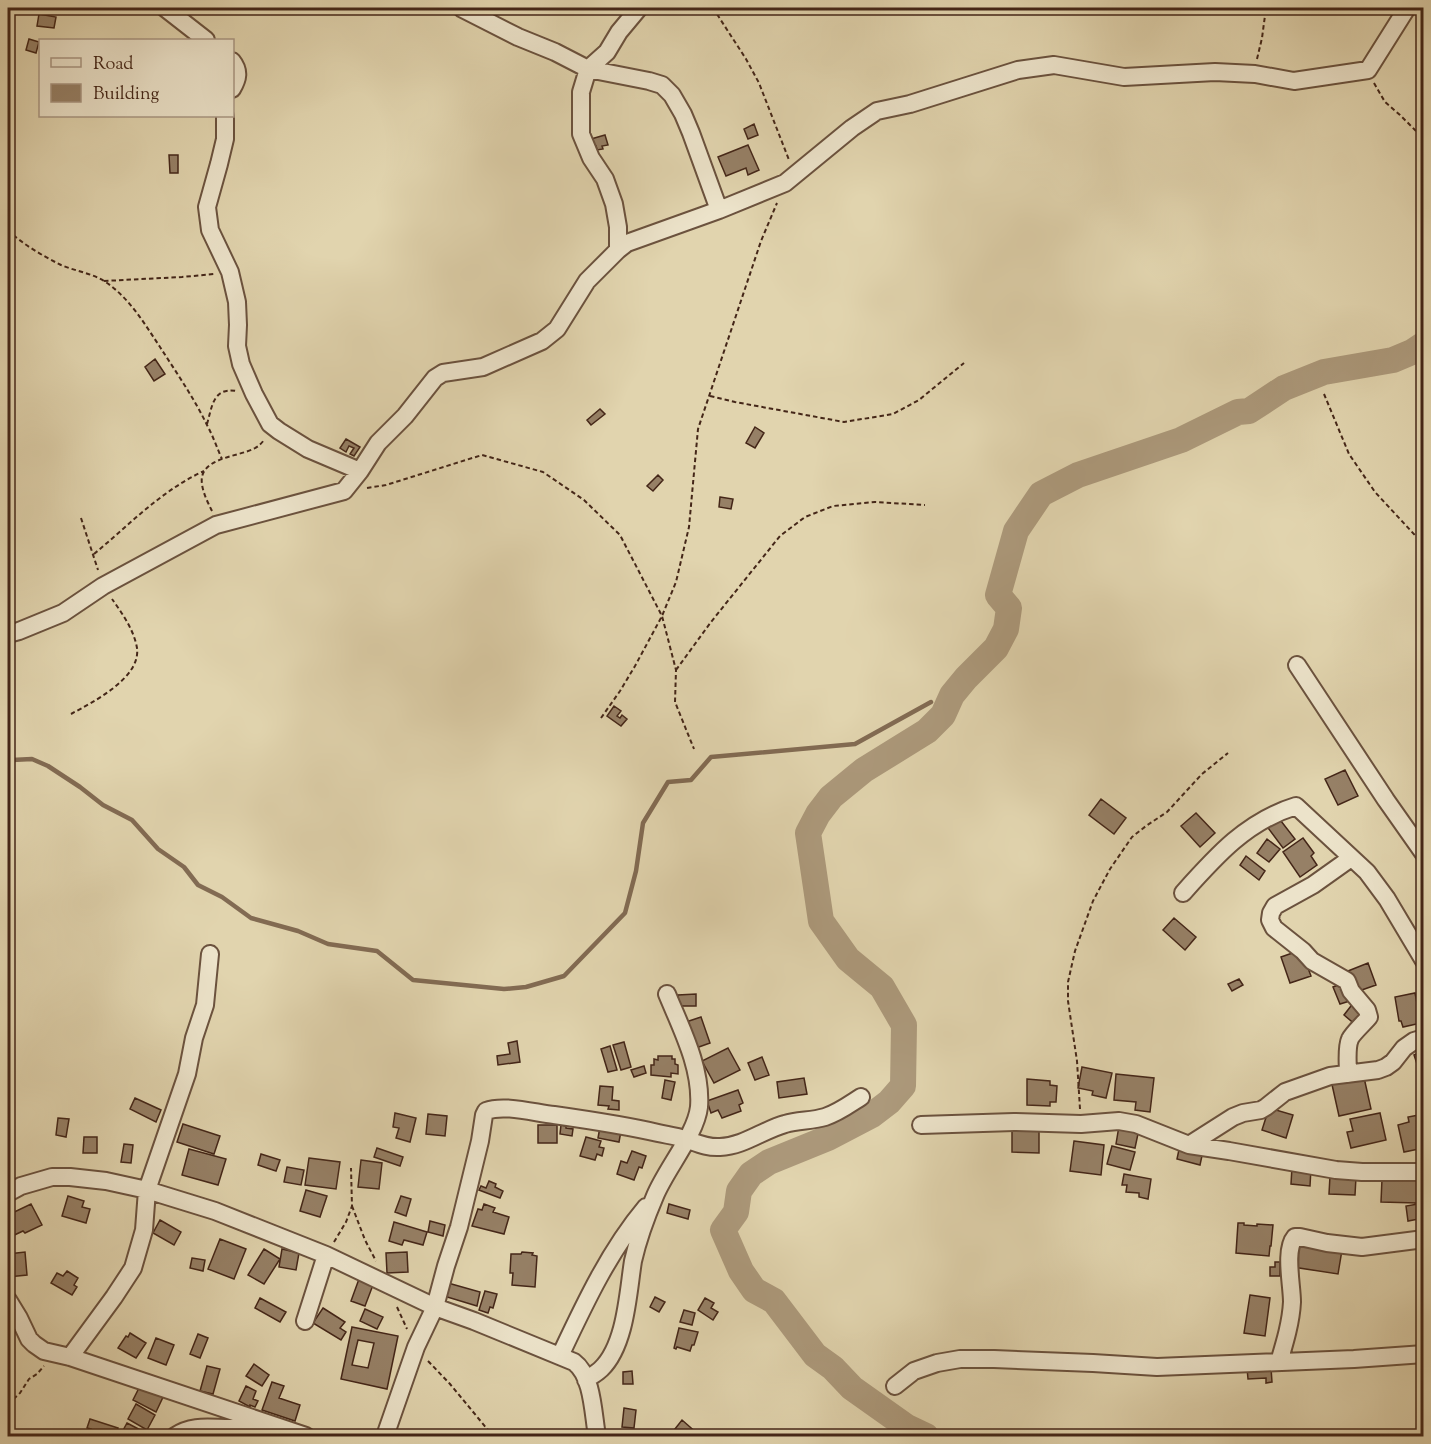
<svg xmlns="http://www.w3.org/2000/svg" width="1431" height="1444" font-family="'Sorts Mill Goudy',serif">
  <rect width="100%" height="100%" fill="#e1d4ae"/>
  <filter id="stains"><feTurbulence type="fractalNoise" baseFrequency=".00333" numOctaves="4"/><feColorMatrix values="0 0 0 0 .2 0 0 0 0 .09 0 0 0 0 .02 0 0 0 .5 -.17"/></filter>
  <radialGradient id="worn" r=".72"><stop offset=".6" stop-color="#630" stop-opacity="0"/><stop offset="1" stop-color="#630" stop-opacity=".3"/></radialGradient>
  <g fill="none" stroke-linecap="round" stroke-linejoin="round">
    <path stroke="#826b53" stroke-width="4.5" d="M 8,759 L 12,760 L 32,759 L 48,766 L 80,787 L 103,805 L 132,820 L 158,849 L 184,867 L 198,885 L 222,897 L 251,918 L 298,931 L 328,944 L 377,951 L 413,980 L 504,989 L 526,987 L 564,976 L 625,913 L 636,871 L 643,823 L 668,782 L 691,780 L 711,757 L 855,744 L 931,702"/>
    <path stroke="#ac997b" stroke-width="26" d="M 926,1436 L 907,1427 L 852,1388 L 833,1368 L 815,1355 L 774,1301 L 754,1290 L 741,1271 L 723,1230 L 736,1212 L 739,1191 L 751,1174 L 769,1162 L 828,1138 L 872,1115 L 889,1102 L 903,1086 L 904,1025 L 882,987 L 848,959 L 821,921 L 808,833 L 818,814 L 831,797 L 864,770 L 927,731 L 943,715 L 952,695 L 966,678 L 996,648 L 1006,629 L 1009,608 L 998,595 L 1016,531 L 1041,494 L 1078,475 L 1181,440 L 1238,412 L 1249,411 L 1284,388 L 1324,372 L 1393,360 L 1412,352 L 1424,344"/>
  </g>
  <path fill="#968066" stroke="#442618" stroke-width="1.5" fill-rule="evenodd" d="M 39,14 L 56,17 L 54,28 L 37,26 Z
    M 29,39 L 39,42 L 36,53 L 26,50 Z
    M 754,124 L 758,135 L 748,139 L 744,129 Z
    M 605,135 L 608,145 L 602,146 L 603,149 L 597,150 L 596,146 L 594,147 L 591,139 Z
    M 748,145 L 759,170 L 748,175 L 746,168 L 726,176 L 718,157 Z
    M 169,155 L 178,155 L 178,173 L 170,173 Z
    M 155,359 L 165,374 L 154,381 L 145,367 Z
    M 600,409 L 605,414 L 591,425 L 587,420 Z
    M 755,427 L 764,433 L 755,448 L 746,443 Z
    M 346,439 L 360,447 L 354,456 L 350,454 L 354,448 L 349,446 L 346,452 L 340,448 Z
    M 658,475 L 663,480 L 653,491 L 647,486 Z
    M 720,497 L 733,499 L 731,509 L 719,507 Z
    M 614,706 L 621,711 L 617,716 L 620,718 L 622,715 L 627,719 L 621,726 L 607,716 Z
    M 1345,770 L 1358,796 L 1338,805 L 1325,779 Z
    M 1101,799 L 1126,818 L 1114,834 L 1089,815 Z
    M 1274,812 L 1295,839 L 1283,848 L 1263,821 Z
    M 1196,813 L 1215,833 L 1200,847 L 1181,826 Z
    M 1303,838 L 1314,853 L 1311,856 L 1317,865 L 1300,877 L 1283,852 Z
    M 1267,839 L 1280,849 L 1269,862 L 1257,853 Z
    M 1246,856 L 1265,871 L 1259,880 L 1240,865 Z
    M 1174,918 L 1196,937 L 1185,950 L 1163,930 Z
    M 1301,950 L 1311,976 L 1290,983 L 1281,957 Z
    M 1368,963 L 1376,985 L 1356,992 L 1348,971 Z
    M 1239,979 L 1243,985 L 1232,991 L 1228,984 Z
    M 1346,982 L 1353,1000 L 1340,1004 L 1333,987 Z
    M 1415,993 L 1421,1023 L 1403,1027 L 1401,1021 L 1399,1021 L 1395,997 Z
    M 696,994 L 696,1006 L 678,1006 L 678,995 Z
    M 1354,1002 L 1368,1013 L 1357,1026 L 1344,1015 Z
    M 701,1017 L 710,1043 L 696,1048 L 686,1022 Z
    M 517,1041 L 520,1062 L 498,1065 L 497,1056 L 510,1054 L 508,1043 Z
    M 624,1042 L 631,1067 L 621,1070 L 613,1045 Z
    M 610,1046 L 617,1070 L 608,1072 L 601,1049 Z
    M 728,1048 L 740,1070 L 714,1083 L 702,1061 Z
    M 1424,1051 L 1424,1068 L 1423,1066 L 1418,1067 L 1414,1055 Z
    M 658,1056 L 672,1056 L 672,1059 L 675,1059 L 675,1064 L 678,1065 L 678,1074 L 671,1073 L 671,1077 L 651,1075 L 651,1065 L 654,1065 L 654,1059 L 658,1060 Z
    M 762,1057 L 769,1075 L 755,1080 L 748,1063 Z
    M 644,1066 L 646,1073 L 634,1077 L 631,1070 Z
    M 1082,1067 L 1112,1073 L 1106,1098 L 1092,1095 L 1093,1091 L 1078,1088 Z
    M 1363,1073 L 1371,1109 L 1339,1116 L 1331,1080 Z
    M 1116,1074 L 1154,1078 L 1150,1112 L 1135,1110 L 1136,1102 L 1114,1100 Z
    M 804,1078 L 807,1094 L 779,1098 L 777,1082 Z
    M 1027,1079 L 1050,1081 L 1050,1085 L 1057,1086 L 1056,1102 L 1050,1102 L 1050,1106 L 1027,1105 Z
    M 665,1080 L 675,1082 L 671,1100 L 662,1098 Z
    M 600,1086 L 613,1087 L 612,1100 L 619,1101 L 619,1110 L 608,1109 L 609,1106 L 598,1105 Z
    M 738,1090 L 743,1103 L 739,1105 L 741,1111 L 722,1118 L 718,1110 L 711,1113 L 707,1101 Z
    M 135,1098 L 161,1110 L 156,1122 L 130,1109 Z
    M 1269,1108 L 1293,1115 L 1286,1138 L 1262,1130 Z
    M 395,1113 L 416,1118 L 410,1142 L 396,1138 L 399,1128 L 393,1127 Z
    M 1380,1113 L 1386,1140 L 1351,1148 L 1347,1132 L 1353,1131 L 1350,1119 Z
    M 428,1114 L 447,1116 L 445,1136 L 426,1134 Z
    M 1424,1114 L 1424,1148 L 1404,1152 L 1398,1125 L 1409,1122 L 1408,1117 Z
    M 58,1118 L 69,1119 L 66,1137 L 56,1135 Z
    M 183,1124 L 220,1136 L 214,1154 L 177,1142 Z
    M 538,1125 L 557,1125 L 557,1143 L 538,1143 Z
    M 561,1125 L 566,1126 L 566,1128 L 573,1129 L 572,1136 L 560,1134 Z
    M 1119,1126 L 1139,1129 L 1135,1148 L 1116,1144 Z
    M 600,1127 L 621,1131 L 619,1142 L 598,1138 Z
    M 1012,1130 L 1039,1130 L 1039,1153 L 1012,1152 Z
    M 84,1137 L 97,1137 L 97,1153 L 83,1153 Z
    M 586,1137 L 601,1141 L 599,1147 L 604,1148 L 602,1156 L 597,1154 L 595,1160 L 580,1156 Z
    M 1074,1141 L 1104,1145 L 1101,1175 L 1070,1171 Z
    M 124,1144 L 133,1145 L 131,1163 L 121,1162 Z
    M 1180,1145 L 1203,1151 L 1200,1165 L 1177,1159 Z
    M 1112,1146 L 1135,1152 L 1130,1170 L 1107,1164 Z
    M 377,1148 L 403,1157 L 400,1166 L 374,1157 Z
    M 189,1149 L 226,1159 L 218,1185 L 182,1175 Z
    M 632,1151 L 646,1156 L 642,1168 L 639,1167 L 634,1180 L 617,1174 L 621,1161 L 627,1163 Z
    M 261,1154 L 280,1160 L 276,1171 L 258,1165 Z
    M 309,1158 L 340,1162 L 336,1189 L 305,1185 Z
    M 361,1160 L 382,1163 L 379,1189 L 358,1187 Z
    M 287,1167 L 304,1170 L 301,1185 L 284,1182 Z
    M 1292,1167 L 1311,1168 L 1310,1186 L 1291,1184 Z
    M 1124,1174 L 1151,1179 L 1148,1199 L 1139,1197 L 1139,1193 L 1126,1192 L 1127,1185 L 1122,1185 Z
    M 1330,1176 L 1356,1177 L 1355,1195 L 1329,1194 Z
    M 1382,1179 L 1424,1180 L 1424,1194 L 1417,1194 L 1417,1203 L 1381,1202 Z
    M 489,1181 L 496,1184 L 495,1187 L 503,1191 L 500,1198 L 479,1190 L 481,1186 L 486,1188 Z
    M 306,1190 L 327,1196 L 320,1217 L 300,1211 Z
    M 68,1196 L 84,1201 L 82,1207 L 90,1209 L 86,1223 L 62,1216 Z
    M 401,1196 L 411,1199 L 406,1216 L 395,1212 Z
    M 1424,1203 L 1424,1218 L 1408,1221 L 1406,1206 Z
    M 31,1204 L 42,1225 L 25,1233 L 23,1231 L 8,1238 L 8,1215 Z
    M 484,1204 L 495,1208 L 493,1212 L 509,1217 L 504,1234 L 472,1226 L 478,1209 L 482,1210 Z
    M 669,1204 L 690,1210 L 688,1219 L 667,1213 Z
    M 160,1220 L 181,1232 L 174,1245 L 153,1233 Z
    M 430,1221 L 445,1225 L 443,1236 L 428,1232 Z
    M 394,1222 L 427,1232 L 423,1245 L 404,1240 L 402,1245 L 389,1241 Z
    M 1238,1223 L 1244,1223 L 1244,1225 L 1257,1226 L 1257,1224 L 1273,1225 L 1271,1246 L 1270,1246 L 1269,1256 L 1236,1253 Z
    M 220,1239 L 246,1249 L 234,1279 L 208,1269 Z
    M 1297,1242 L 1342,1250 L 1338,1274 L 1293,1267 Z
    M 264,1249 L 280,1259 L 264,1284 L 248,1275 Z
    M 282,1249 L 299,1253 L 296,1270 L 279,1267 Z
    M 25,1252 L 27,1275 L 8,1277 L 8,1254 Z
    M 407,1252 L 408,1272 L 387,1273 L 386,1253 Z
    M 522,1252 L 533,1253 L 532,1255 L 537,1256 L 535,1287 L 512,1285 L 513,1273 L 510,1273 L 511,1254 L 521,1254 Z
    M 192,1258 L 205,1260 L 203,1271 L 190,1268 Z
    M 1275,1262 L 1280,1262 L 1280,1276 L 1270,1276 L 1270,1267 L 1275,1267 Z
    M 67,1271 L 78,1278 L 74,1285 L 77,1287 L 72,1295 L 51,1283 L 57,1273 L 63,1276 Z
    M 359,1279 L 373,1285 L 365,1306 L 351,1301 Z
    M 448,1283 L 480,1292 L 477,1306 L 444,1296 Z
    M 485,1291 L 497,1294 L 493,1308 L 490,1307 L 488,1313 L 479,1310 Z
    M 1250,1295 L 1270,1298 L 1265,1336 L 1244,1333 Z
    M 655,1297 L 665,1302 L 659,1312 L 650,1307 Z
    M 260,1298 L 286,1312 L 280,1322 L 255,1308 Z
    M 705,1298 L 714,1303 L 711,1308 L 718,1312 L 713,1320 L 698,1310 Z
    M 323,1308 L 345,1322 L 340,1328 L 346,1332 L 341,1340 L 313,1323 Z
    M 365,1309 L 383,1317 L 377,1329 L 360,1321 Z
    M 684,1310 L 695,1313 L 692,1325 L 680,1322 Z
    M 352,1327 L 398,1336 L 387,1389 L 341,1379 ZM 358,1340 L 374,1343 L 368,1368 L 352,1365 Z
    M 679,1328 L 698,1332 L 694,1345 L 692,1345 L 690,1351 L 677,1347 L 676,1349 L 674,1348 Z
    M 130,1333 L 146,1343 L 136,1358 L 118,1348 L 126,1336 L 128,1337 Z
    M 198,1334 L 208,1338 L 200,1358 L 190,1354 Z
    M 156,1338 L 174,1345 L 166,1365 L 148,1358 Z
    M 254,1364 L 269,1375 L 262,1386 L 246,1376 Z
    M 207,1366 L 220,1369 L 213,1394 L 200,1391 Z
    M 1247,1368 L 1271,1368 L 1272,1382 L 1266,1383 L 1266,1378 L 1248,1379 Z
    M 632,1371 L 633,1384 L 623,1384 L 623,1372 Z
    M 272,1382 L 284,1386 L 279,1398 L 300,1405 L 295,1421 L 262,1410 Z
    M 141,1384 L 164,1395 L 156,1412 L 133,1400 Z
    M 246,1386 L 256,1391 L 253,1399 L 258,1401 L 255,1407 L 250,1405 L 250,1407 L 239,1401 Z
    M 136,1404 L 155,1415 L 147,1430 L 128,1419 Z
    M 624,1408 L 636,1410 L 634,1428 L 622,1427 Z
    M 90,1419 L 118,1428 L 115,1436 L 109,1436 L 90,1431 L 91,1429 L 87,1428 Z
    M 682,1420 L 698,1434 L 696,1436 L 673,1436 L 671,1434 Z
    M 127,1423 L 150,1435 L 149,1436 L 120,1436 Z"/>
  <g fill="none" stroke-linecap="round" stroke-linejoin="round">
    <g stroke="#6b523e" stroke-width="20">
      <path id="minor" d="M 165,8 L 206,40
        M 461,8 L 518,37 L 555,52 L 588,69 L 649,81 L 662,85 L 672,95 L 683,114 L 691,133 L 719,210
        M 232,61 C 240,71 238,79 232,89
        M 225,116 L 225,139 L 219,164 L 207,207 L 210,230 L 230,272 L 237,302 L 238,325 L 237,346 L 241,364 L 254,394 L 270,424 L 279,431 L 308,449 L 360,471
        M 618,250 L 618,227 L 614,204 L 605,179 L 591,158 L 581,134 L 581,92 L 588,69 L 607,52 L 619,32 L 639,8
        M 8,634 L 19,631 L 63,613 L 103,586 L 216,525 L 344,491 L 360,471 L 378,443 L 405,416 L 435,378 L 443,373 L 483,367 L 542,341 L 557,329 L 587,281 L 618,250 L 627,243 L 719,210 L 785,183 L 852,128 L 877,111 L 910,104 L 1018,70 L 1054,65 L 1124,77 L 1215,72 L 1255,74 L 1294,81 L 1368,70 L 1407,8
        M 1297,665 L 1386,800 L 1424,854
        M 1183,893 C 1216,856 1247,821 1296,806 L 1367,872 L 1387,899 L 1424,961
        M 1348,1074 C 1348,1064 1346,1048 1350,1039 C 1352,1034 1365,1022 1369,1017 L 1367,1010 L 1351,991 L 1347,981 L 1312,961 L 1303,951 L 1274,928 L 1270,920 L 1271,913 L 1275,906 L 1313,885 L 1351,858
        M 921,1125 L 1014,1122 L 1081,1124 L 1119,1121 L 1136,1124 L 1189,1145 L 1229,1151 L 1336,1170 L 1362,1172 L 1424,1172
        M 1189,1145 L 1233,1117 L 1243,1113 L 1261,1110 L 1266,1107 L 1285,1092 L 1330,1076 L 1378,1070 L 1386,1067 L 1393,1062 L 1404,1048 L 1414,1041 L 1424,1038
        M 8,1193 L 21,1186 L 52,1177 L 70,1177 L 106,1181 L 147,1190 L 215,1211 L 326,1255 L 435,1307 L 474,1321 L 574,1362 C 593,1376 593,1414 597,1436
        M 8,1300 L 19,1318 L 29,1339 L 34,1344 L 44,1351 L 70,1357 L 306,1436
        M 305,1321 L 326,1255
        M 560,1356 C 584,1305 609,1251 646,1207
        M 70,1357 L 114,1297 L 133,1268 L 144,1230 L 147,1190 L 187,1074 L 194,1038 L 205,1005 L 210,954
        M 1279,1362 C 1285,1342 1291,1322 1292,1302 C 1292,1285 1284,1250 1295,1237 L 1300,1237 L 1327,1243 L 1362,1247 L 1424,1239
        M 586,1380 C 591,1376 597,1373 601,1369 C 626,1345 628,1292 633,1261 C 638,1239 646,1217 655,1196 C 666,1169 696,1134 699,1107 C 702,1068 681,1028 667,994
        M 895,1386 L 914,1371 L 937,1363 L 960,1359 L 994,1359 L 1093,1363 L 1157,1367 L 1354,1359 L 1424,1354
        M 175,1436 C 194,1423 214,1429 235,1428 C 243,1428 250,1424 258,1421
        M 385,1436 L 416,1347 L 435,1307 L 446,1266 L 459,1227 L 480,1141 L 484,1115 L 486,1111 C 504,1104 535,1113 554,1115 C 589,1120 624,1125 658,1133 C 667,1135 676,1136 685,1139 C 697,1143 707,1148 720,1147 C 744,1146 763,1130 785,1124 C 798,1120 812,1121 825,1117 C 838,1113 850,1104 861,1097"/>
    </g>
    <path stroke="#442618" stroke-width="2" stroke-dasharray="4.5 3" stroke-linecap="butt" d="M 713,8 L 746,59 L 759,83 L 789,160
      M 1257,59 L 1262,38 L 1266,8
      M 1374,83 L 1385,102 L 1400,115 L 1424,139
      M 8,230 C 22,244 43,256 61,265 C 75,271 91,273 104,281 C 129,297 144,323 160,347 C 176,372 194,398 207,425 C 213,436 217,448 222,459
      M 104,281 L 182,277 L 214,274
      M 1324,394 L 1349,454 L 1375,492 L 1424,545
      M 710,396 L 735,402 L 844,422 L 893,414 L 919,400 L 964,363
      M 207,424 C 212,407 213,387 236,391
      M 367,488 L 386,485 L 482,455 L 543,472 L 584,500 L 620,535 L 662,616 L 676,670 L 675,702 L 694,749
      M 212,511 C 208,503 203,493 202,484 C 198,458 237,457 253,449 C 258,447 261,444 264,440
      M 81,518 L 98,570
      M 94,554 C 129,525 162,490 204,471
      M 676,670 L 711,622 L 780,536 L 805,517 L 833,506 L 875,502 L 925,505
      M 71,714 C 93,702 141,678 137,648 C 134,630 122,613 112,599
      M 601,718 L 620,691 L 635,666 L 662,616 L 676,582 L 689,527 L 698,429 L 761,241 L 777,203
      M 1080,1109 L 1077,1061 L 1068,1001 L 1068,982 L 1075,951 L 1093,901 L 1110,869 L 1132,837 L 1146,826 L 1167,812 L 1202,774 L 1228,753
      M 352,1206 L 365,1240 L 376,1261
      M 334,1242 L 346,1222 L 352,1206 L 351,1168
      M 397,1307 L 407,1329
      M 428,1361 L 450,1384 L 493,1436
      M 8,1404 L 20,1393 L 29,1379 L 37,1374 L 44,1366"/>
    <use href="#minor" stroke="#ece3ca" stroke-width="16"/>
  </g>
  <rect width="1431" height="1444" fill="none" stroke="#e1d4ae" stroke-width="30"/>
  <rect x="9" y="9" width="1413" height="1426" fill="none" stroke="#442618" stroke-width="3"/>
  <rect x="15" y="15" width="1401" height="1414" fill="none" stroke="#442618" stroke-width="1.5"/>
  <rect x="39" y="39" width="195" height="78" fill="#ece3ca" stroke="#a99783" stroke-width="1.5"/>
  <rect x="51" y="58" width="30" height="9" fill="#ece3ca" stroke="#a99783" stroke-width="1.5"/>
  <text x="93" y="69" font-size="18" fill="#442618">Road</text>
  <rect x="51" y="84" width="30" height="18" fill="#968066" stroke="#a99783" stroke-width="1.5"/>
  <text x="93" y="99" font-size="18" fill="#442618">Building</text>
  <rect width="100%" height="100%" filter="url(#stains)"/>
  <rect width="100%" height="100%" fill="url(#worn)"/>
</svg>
